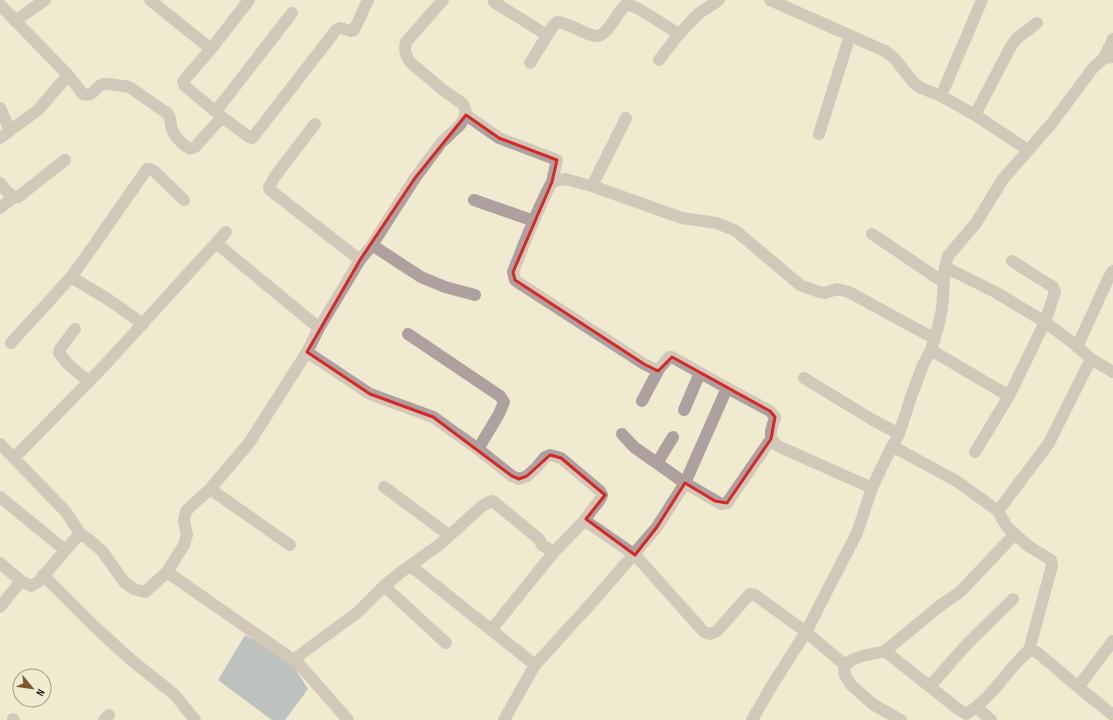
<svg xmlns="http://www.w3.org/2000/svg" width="1113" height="720" font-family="'Sofia Sans Condensed',sans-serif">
  <rect width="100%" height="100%" fill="#f0ead0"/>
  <path fill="#8093aa" d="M 245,635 L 289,659 L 308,689 L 285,720 L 272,720 L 218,680 Z"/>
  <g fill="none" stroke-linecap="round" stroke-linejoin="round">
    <path stroke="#aea09f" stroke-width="12" d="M 150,0 L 211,49
      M 249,0 L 211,49 L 185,79 L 183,82 L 185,86 L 222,117 L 249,137 L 252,138 L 254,136 L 336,30 L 340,28 L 351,31 L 354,30 L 368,0
      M 770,0 L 885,51 L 894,58 L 914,83 L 921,88 L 941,96 L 975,115 L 1028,150
      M 494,2 L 547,35
      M 0,5 L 68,75 L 83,94 C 93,98 95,87 103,84 C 105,83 125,86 129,87 L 167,113 C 173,121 169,120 172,129 C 173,134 183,146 189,148 C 192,149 193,148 195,147 L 222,117
      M 15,21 L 45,0
      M 1104,58 L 1113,39
      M 659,60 L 679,34 L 698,14 L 719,0
      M 530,63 L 553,26 L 557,22 C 571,24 582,33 595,36 C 608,38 617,10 627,4 L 639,9 L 679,34
      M 941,96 L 982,0
      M 0,108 L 10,131
      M 216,111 L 292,13
      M 466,115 L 499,138 L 557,160 L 552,182
      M 975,115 L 1010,48 L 1016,39 L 1037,23
      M 315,124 L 276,175 L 269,187 L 270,190 L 360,260
      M 819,134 L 850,35
      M 0,138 L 38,110 L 68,75
      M 0,183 C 5,189 10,198 18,197 L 65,160
      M 592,186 L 626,118
      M 474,200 L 534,221
      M 0,208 L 14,197
      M 872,234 L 943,282
      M 216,243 L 319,328
      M 372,245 L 421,277 L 445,287 L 475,295
      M 945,267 L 997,293 L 1045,322 L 1073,343 L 1091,359 L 1113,372
      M 71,277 L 109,300 L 143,324
      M 75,329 L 60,349 L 59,353 L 68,364 L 89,382
      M 408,334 L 500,396 L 504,402 L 499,414 L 478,449
      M 11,343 L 71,277 L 87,255 L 147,169 L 150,169 L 154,171 L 184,200
      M 1077,347 L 1108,279 L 1113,271
      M 931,350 L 1009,396
      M 307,352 L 370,394 L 433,417 L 478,449 L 512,476 L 519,479 L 527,476 L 536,468 L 545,457 L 550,455 L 561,458 L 600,491 L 602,495 C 599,504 590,510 586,519 L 590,524 L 635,555 L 704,632 L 710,634 L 717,631 L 750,594 L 755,595 L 806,632 L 845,665
      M 804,378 L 871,419 L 899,434
      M 642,401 L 659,369
      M 684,410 L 700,373
      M 622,434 L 634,447 L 685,483 L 721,504 L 727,503 L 771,439
      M 0,444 L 66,512 L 81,535
      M 892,446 L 958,482 L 998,511 L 1007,527 L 1027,545 L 1051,560 L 1052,566 L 1029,650
      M 975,452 L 1009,396 L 1045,322 L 1055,292 L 1053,287 L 1012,261
      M 14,458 L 105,365 L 226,232
      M 657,463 L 673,437
      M 384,487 L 449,535
      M 872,488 L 778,446 L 771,439 L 771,431 L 775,417 L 770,411 L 727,388 L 672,357 L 669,357 L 659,369 L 654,369 L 644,364 L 522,285 L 515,280 L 513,272 C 525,242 536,211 552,182 L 565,179 L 592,186 L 682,218 L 717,223 L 736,231 L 800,285 L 816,291 L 825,293 L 837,289 L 849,292 L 935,339
      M 210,489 L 290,545
      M 0,497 L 65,550
      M 998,511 L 1049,443 L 1091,359
      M 0,563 L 21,581 L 31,586 L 39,581 L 75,539 L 81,535 L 87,538 L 102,551 L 125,583 L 134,589 L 145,592 L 167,572 L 184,545 L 187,535 L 184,521 L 186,511 L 210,489 L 249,443 L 307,352 L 319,328 L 360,260 L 372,245 L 415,178 L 441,143 L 460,125 L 466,115 L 465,109 L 463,104 L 443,90 L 411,63 C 405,56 404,50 406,42 L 443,0
      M 411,566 L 535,665
      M 167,572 L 299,664 L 348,720
      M 43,575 L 94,626 L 130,659 L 175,695 L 195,720
      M 384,586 L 446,643
      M 0,607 L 21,581
      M 491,630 L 554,552 L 586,519
      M 885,651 L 958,709 L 966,714 C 991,699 1008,669 1029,650 L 1034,651 L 1038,653 L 1078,687 L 1113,715
      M 293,660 L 358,612 L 384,586 L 401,572 L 439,545 L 481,507 L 491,501 L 494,502 L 539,539 L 542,545 L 554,552
      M 930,686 L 968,643 L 1013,599
      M 1078,687 L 1113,641
      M 976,707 L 991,720
      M 13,719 L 14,720
      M 104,720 L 109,715
      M 504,720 L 535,665 L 596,598 L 657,527 L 685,483 L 727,388
      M 752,720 L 771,687 L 806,632 L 827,591 L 857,533 L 872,488 L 888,454 L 899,434 L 912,394 L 923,365 L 931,350 L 938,327 L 942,309 L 945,267 L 948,256 L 976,223 L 1003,179 L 1052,123 L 1093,68 L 1104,58 L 1113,57
      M 901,720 L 874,705 L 851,685 L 845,675 L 844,669 L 845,665 L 852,660 L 862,656 L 885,651 L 941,605 L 960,592 L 1015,534"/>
  </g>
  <path d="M0 0H1113V720H0ZM 466,115 L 499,138 L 557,160 L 552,182 L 513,272 L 515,280 L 644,364 L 658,371 L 672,357 L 770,411 L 775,417 L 771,439 L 727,503 L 715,501 L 685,483 L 657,527 L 635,555 L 586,519 L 605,495 L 561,458 L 550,455 L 527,476 L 519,479 L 512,476 L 433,417 L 370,394 L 307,352 L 360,260 L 415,178 Z" fill="#f0ead0" fill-opacity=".55" fill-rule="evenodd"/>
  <path fill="none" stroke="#d62828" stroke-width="3" stroke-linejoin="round" d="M 466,115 L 499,138 L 557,160 L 552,182 L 513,272 L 515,280 L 644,364 L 658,371 L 672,357 L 770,411 L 775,417 L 771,439 L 727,503 L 715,501 L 685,483 L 657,527 L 635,555 L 586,519 L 605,495 L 561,458 L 550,455 L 527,476 L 519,479 L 512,476 L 433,417 L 370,394 L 307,352 L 360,260 L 415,178 Z"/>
  <g transform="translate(32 688) rotate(119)"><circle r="19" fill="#f0ead0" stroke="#9e9a86"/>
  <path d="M0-3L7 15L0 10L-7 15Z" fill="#785a2e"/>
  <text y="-6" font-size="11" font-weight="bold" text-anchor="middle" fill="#242118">N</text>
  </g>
</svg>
